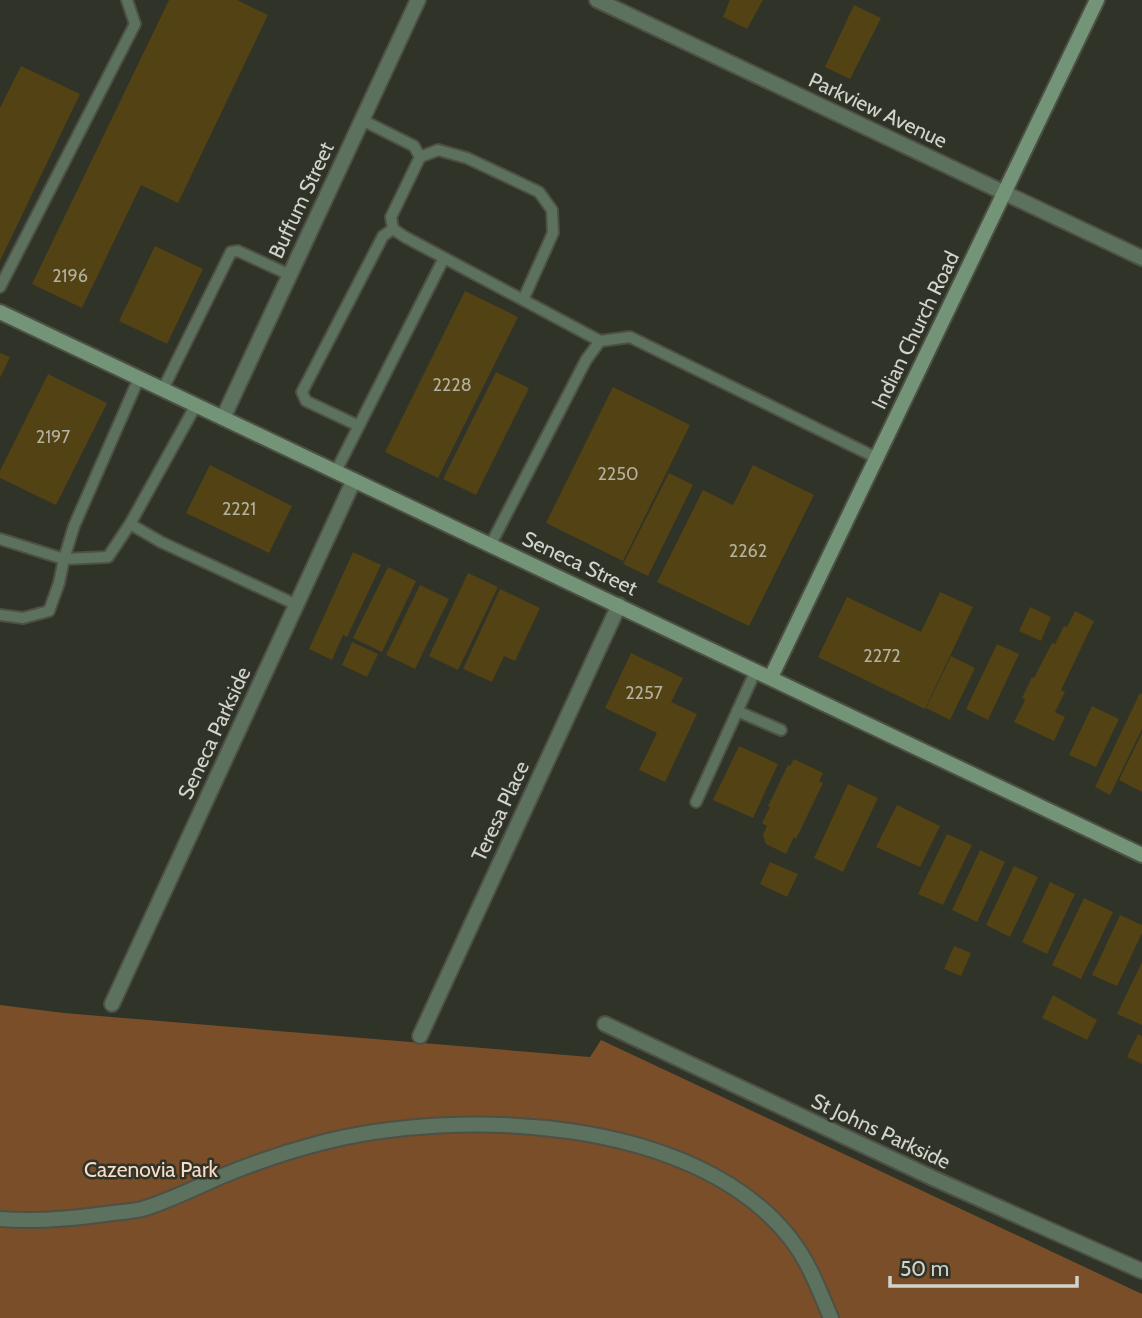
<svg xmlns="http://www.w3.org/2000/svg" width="1142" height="1318" font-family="Cabin,sans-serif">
  <rect width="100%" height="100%" fill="#303327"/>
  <path fill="#7a4e28" d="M 0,1005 L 64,1013 L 590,1057 L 601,1040 L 1142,1294 L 1142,1318 L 0,1318 Z"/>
  <path fill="#524214" d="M 169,0 L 237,0 L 268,15 L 178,203 L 141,185 L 82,308 L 32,284 Z
    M 730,0 L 763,0 L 747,29 L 723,17 Z
    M 854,5 L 881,18 L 850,79 L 825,67 Z
    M 21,66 L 80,94 L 0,261 L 0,108 Z
    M 155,246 L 203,269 L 167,344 L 119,321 Z
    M 465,291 L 518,317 L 438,478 L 385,452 Z
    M 0,353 L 10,357 L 0,378 Z
    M 496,372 L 529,388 L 476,495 L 443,479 Z
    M 48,374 L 107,403 L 56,505 L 0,478 L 0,471 Z
    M 613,387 L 690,425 L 623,561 L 546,523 Z
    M 210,465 L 292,506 L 269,553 L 186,513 Z
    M 753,465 L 814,495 L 749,626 L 657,582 L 703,490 L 733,505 Z
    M 669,473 L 693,485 L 648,576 L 623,564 Z
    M 353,552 L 381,565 L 347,637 L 343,635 L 332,660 L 309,649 Z
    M 388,567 L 416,581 L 382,652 L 353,638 Z
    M 468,573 L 498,587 L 458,670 L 429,656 Z
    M 420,585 L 449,599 L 415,669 L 386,655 Z
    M 500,589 L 540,608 L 515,661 L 504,656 L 492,682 L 463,669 Z
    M 940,592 L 973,607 L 925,709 L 818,657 L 847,597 L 921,632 Z
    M 1030,607 L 1051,617 L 1041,641 L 1019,631 Z
    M 1075,611 L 1094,621 L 1061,690 L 1065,692 L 1055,712 L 1065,717 L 1054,741 L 1014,722 L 1025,700 L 1022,698 L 1032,677 L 1034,678 L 1052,643 L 1055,644 L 1064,626 L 1067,627 Z
    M 352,642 L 378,654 L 367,677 L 342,665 Z
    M 997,644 L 1019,654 L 988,720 L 966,709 Z
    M 631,653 L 683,678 L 671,702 L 697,714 L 665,782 L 639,770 L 657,733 L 605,708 Z
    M 951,656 L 975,668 L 950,720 L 926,708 Z
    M 1140,693 L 1142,694 L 1142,729 L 1110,795 L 1095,787 Z
    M 1092,706 L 1119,719 L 1096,767 L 1069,755 Z
    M 1142,733 L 1142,792 L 1119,780 Z
    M 739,746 L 778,764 L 753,818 L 713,800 Z
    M 794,759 L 823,773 L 819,781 L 823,783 L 796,839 L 794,837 L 786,854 L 766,844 L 763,835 L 767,826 L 762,823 L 770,807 L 768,806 L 788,765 L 790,766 Z
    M 848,784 L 878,798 L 843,872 L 814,858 Z
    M 897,805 L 940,826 L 920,867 L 876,847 Z
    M 947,834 L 972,845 L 943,905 L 918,894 Z
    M 980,850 L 1005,862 L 977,922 L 952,910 Z
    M 770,862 L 798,874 L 787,897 L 760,884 Z
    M 1014,866 L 1038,877 L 1010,937 L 986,925 Z
    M 1050,882 L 1075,894 L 1047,954 L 1022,942 Z
    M 1084,898 L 1113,912 L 1081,979 L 1052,965 Z
    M 1120,915 L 1142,925 L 1142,933 L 1117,986 L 1092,975 Z
    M 954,946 L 971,953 L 961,976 L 944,969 Z
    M 1142,962 L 1142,1025 L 1117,1014 Z
    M 1053,995 L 1097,1020 L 1087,1040 L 1042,1018 Z
    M 1138,1034 L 1142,1036 L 1142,1064 L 1127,1057 Z"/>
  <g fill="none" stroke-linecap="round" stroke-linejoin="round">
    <g stroke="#4d5045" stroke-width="14">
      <path id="lane" d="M 362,120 L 414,146 L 420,157 L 391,217 L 393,229 L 405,237 L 600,341
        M 420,157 L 438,150 L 467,158 L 539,192 L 552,210 L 553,233 L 523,300
        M 0,287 L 135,24 L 127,0
        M 163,389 L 231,252 L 238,251 L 290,275
        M 196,405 L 130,524 L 161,542 L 297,605
        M 359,426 L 306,401 L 302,392 L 383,236 L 393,229
        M 336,471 L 444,258
        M 0,539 L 64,559 L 74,526 L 139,378
        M 491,544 L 586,360 L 600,341 L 630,337 L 877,458
        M 0,615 L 23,618 L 49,611 L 59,583 L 64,559 L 108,557 L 130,524
        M 737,711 L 781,730
        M 696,802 L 756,670"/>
    </g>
    <g stroke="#4d5045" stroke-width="18">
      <path id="street" d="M 597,0 L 1142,258
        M 223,418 L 418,0
        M 112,1004 L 354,480
        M 605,1024 L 935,1179 L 1142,1271
        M 420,1036 L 619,605
        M 0,1219 C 36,1222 70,1219 105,1214 C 117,1212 130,1212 142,1209 C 169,1201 194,1188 220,1177 C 253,1163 286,1152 320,1143 C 459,1107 694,1116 790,1238 C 809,1262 819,1290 831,1318"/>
    </g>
    <g stroke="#4d5045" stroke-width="18">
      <path id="secondary" d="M 0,312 L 1142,855
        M 771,677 L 1097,0"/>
    </g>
    <use href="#lane" stroke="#5d715f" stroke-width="10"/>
    <use href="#street" stroke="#5d715f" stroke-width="14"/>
    <use href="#secondary" stroke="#749478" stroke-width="14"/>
  </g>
  <g text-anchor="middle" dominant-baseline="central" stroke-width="5" stroke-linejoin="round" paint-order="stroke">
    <g font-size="18" fill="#b2b09e">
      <text x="70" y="276">2196</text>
      <text x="452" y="385">2228</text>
      <text x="53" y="437">2197</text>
      <text x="618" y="474">2250</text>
      <text x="239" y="509">2221</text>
      <text x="748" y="551">2262</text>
      <text x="882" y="656">2272</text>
      <text x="644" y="693">2257</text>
    </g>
    <g font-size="21" fill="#d2d4cc" stroke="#303327">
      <text transform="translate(878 110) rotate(25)">Parkview Avenue</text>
      <text transform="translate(301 200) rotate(-65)">Buffum Street</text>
      <text transform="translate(915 330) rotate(-64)">Indian Church Road</text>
      <text transform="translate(580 563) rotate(25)">Seneca Street</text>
      <text transform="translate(214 733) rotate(-65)">Seneca Parkside</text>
      <text transform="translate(500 811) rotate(-65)">Teresa Place</text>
      <text transform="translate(881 1131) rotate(25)">St Johns Parkside</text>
    </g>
    <g font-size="21" fill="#f9dbc5" stroke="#303327">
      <text x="151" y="1169">Cazenovia Park</text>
    </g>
  </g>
  <path d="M890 1276v10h187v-10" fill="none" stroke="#d2d4cc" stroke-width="3.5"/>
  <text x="900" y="1276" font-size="21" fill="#d2d4cc" stroke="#303327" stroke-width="5" paint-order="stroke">50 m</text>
</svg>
